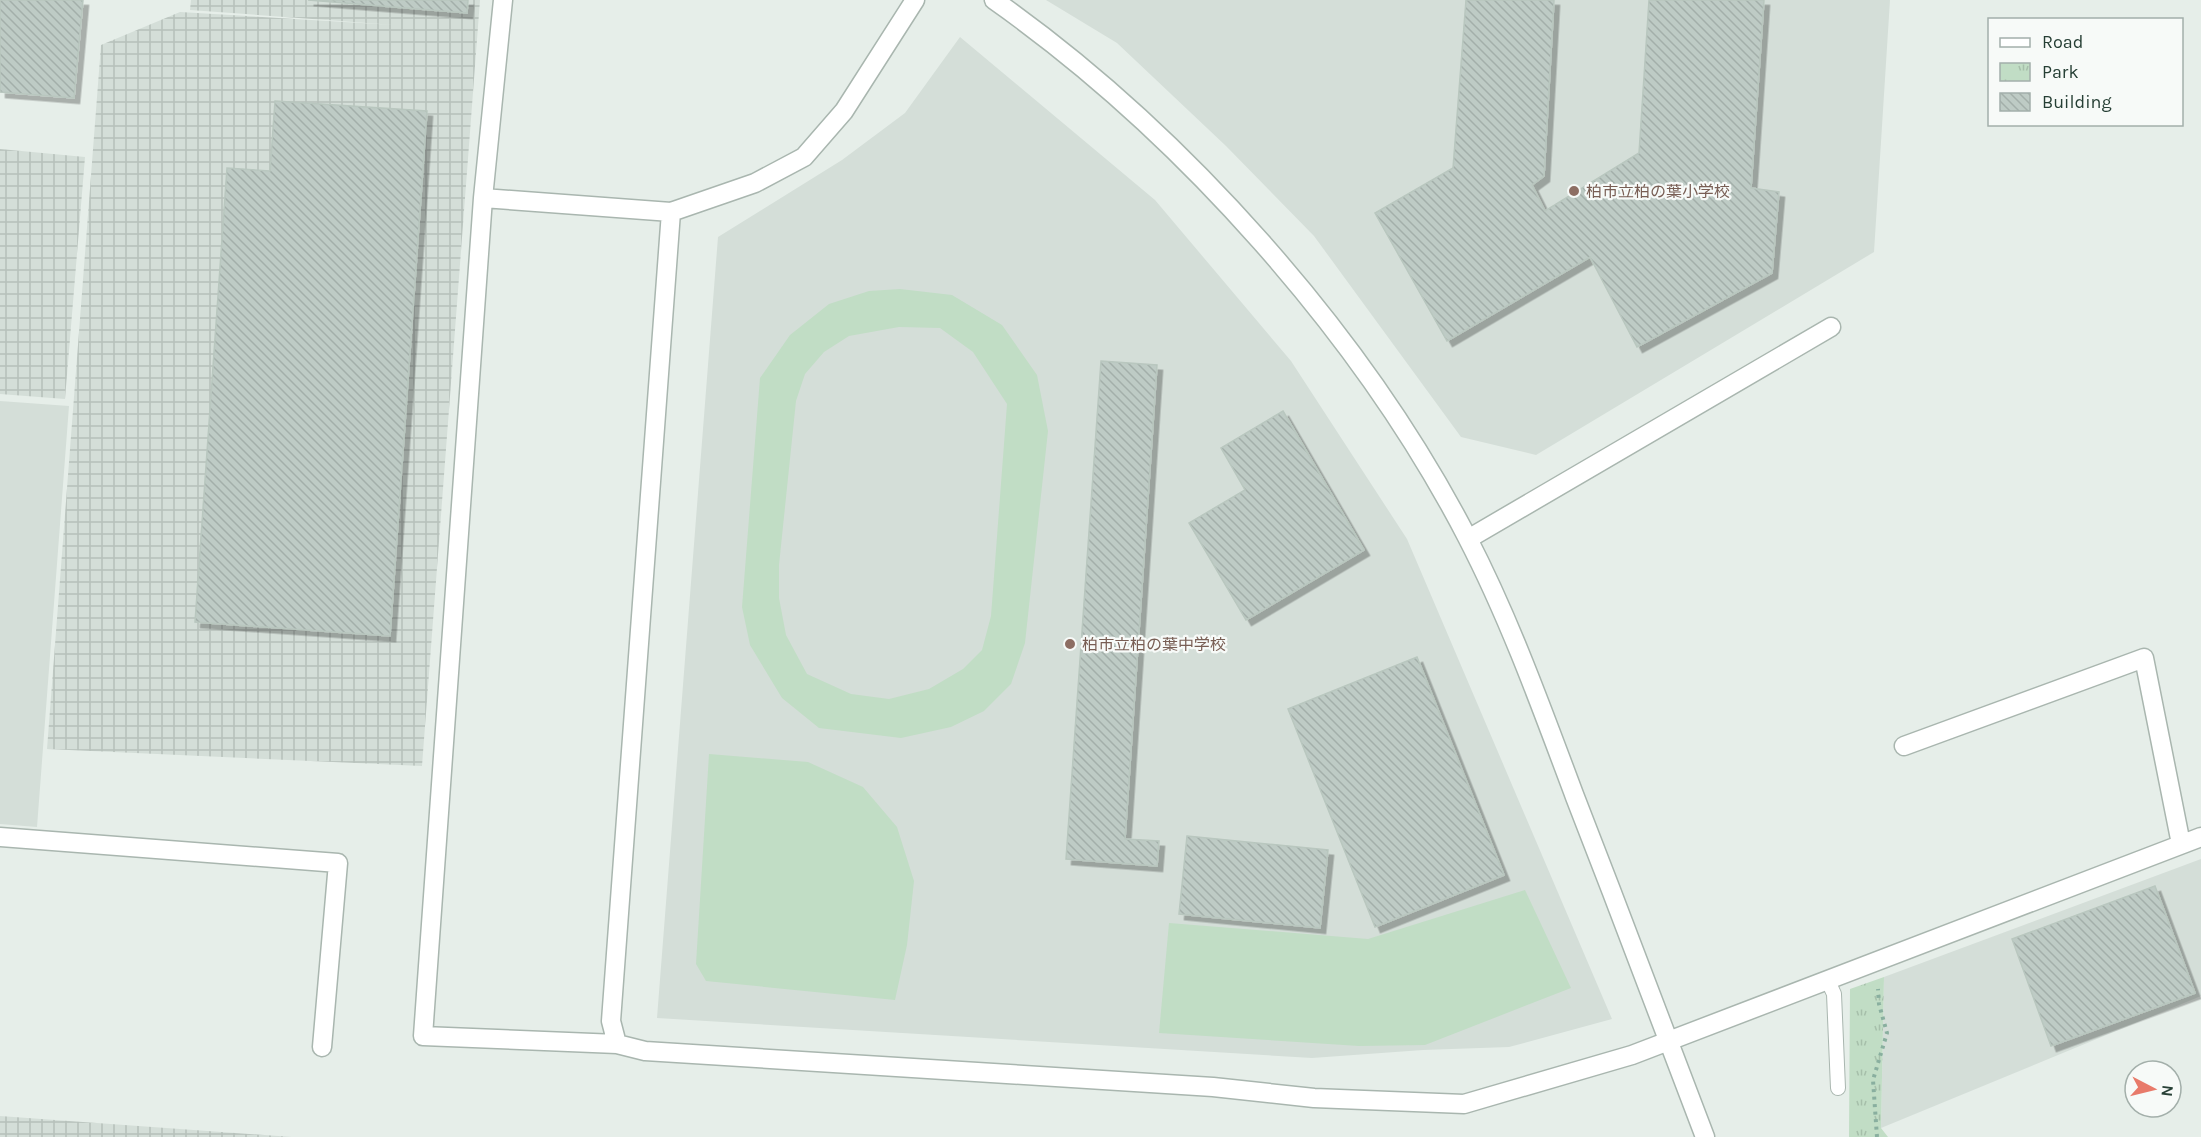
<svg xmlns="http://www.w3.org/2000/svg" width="2201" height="1137" font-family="Karla,'Noto Sans JP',sans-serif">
  <defs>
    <pattern id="industrial-grid" width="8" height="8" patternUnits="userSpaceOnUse" patternTransform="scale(1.5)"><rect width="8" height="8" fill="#d4ded8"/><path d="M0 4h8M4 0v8" fill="none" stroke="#b6c0ba"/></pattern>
    <pattern id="park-tufts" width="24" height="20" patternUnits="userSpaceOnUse" patternTransform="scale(1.5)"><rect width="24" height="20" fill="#c1ddc5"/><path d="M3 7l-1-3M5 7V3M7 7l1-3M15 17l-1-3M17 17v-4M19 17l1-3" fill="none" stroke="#a6bfaa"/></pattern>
    <pattern id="building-back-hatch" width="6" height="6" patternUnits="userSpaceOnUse" patternTransform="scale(1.5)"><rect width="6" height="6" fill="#becbc5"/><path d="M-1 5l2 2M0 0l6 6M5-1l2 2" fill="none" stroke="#a3afaa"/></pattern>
    <filter id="shadow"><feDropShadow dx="5.5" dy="5.5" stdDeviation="0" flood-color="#0004"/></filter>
  </defs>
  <rect width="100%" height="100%" fill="#e6eee9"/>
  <path fill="#d4ded8" d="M 1046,0 L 1890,0 L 1874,252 L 1536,455 L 1461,437 L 1314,236 L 1226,146 L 1117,43 Z
    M 960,37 L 1155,200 L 1291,361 L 1407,539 L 1612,1019 L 1509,1047 L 1423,1050 L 1312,1058 L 657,1018 L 718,237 L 842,160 L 905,113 Z
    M 0,401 L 69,406 L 37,827 L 0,824 Z
    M 2201,859 L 2201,996 L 1881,1128 L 1884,977 Z"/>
  <path fill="url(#industrial-grid)" d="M 191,0 L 480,0 L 422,766 L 47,749 L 101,45 L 180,12 L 394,25 L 190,10 Z
    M 0,149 L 85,157 L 65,399 L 0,394 Z
    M 0,1116 L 292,1137 L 0,1137 Z"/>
  <path fill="url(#park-tufts)" d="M 1884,977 L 1881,1128 L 1888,1137 L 1849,1137 L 1850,989 Z"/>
  <path fill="#c1ddc5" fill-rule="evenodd" d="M 900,289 L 952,295 L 1002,325 L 1037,375 L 1048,431 L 1025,643 L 1011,684 L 984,711 L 951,727 L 901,738 L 819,728 L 782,698 L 750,645 L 742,607 L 760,378 L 790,335 L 829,304 L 869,291 ZM 899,327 L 940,328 L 973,352 L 1007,404 L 991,616 L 982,650 L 963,669 L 929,689 L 889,699 L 851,694 L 807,674 L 786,635 L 779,598 L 779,565 L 796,401 L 805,374 L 824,352 L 849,336 Z
    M 709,754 L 808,762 L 863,787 L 897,827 L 914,881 L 907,945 L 895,1000 L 706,981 L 696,964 Z
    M 1525,890 L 1571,988 L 1425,1045 L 1359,1046 L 1159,1033 L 1169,923 L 1368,939 Z"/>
  <path fill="url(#building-back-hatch)" stroke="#b9c7bf" stroke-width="1.5" filter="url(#shadow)" d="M 0,0 L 83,0 L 74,98 L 0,92 Z
    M 308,0 L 468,0 L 467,13 Z
    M 1466,0 L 1554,0 L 1544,176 L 1532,185 L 1545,211 L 1639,153 L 1649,0 L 1764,0 L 1751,188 L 1779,192 L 1772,273 L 1637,347 L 1590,257 L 1447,341 L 1375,213 L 1453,168 Z
    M 275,101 L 427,111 L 390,636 L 195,622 L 227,168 L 270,171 Z
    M 1101,361 L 1157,365 L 1125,839 L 1159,841 L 1157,866 L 1066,859 Z
    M 1283,411 L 1364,550 L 1246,620 L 1189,523 L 1245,490 L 1221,448 Z
    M 1417,657 L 1504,875 L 1375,927 L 1288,709 Z
    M 1187,836 L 1328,850 L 1320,928 L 1179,914 Z
    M 2155,886 L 2195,993 L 2051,1046 L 2012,939 Z"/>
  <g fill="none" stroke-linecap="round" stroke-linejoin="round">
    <g stroke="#a9b6af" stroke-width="16">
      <path id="service" d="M 1828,981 L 1834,994 L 1838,1088"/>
    </g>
    <g stroke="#a9b6af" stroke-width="21">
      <path id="minor" d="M 503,0 L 483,198 L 423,1036 L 617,1044
        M 915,0 L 844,111 L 804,157 L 755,183 L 671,212 L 611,1021 L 617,1044 L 645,1051 L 1213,1087 L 1314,1098 L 1464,1104 L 1632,1055 L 2201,837
        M 483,198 L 671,212
        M 1904,746 L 2144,658 L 2181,844
        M 0,837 L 338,863 L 322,1047"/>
    </g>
    <g stroke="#a9b6af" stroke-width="21">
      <path id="tertiary" d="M 994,0 C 1180,131 1362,334 1467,537 C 1510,620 1542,709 1575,797 C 1619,910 1662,1023 1705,1137
        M 1468,539 L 1831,327"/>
    </g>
    <path stroke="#89af9f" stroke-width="4" stroke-dasharray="3 4.5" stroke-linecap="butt" d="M 1877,1137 L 1873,1080 L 1887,1033 L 1879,1004 L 1878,989"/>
    <use href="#service" stroke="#fff" stroke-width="14"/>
    <use href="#minor" stroke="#fff" stroke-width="18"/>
    <use href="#tertiary" stroke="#fff" stroke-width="18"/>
  </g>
  <g fill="#8d6e63" stroke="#f7faf8" stroke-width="2">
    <circle cx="1574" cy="191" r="6"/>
    <circle cx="1070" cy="644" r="6"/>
  </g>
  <g text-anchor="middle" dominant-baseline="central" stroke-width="4.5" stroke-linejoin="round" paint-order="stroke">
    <g font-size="16" fill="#785e54" stroke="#f7faf8" text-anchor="start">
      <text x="1586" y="191">柏市立柏の葉小学校</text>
      <text x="1082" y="644">柏市立柏の葉中学校</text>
    </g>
  </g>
  <rect x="1988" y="18" width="195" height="108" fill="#f7faf8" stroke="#a3afaa" stroke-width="1.5"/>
  <rect x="2000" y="38" width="30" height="9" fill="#ffffff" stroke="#a3afaa" stroke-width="1.5"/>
  <text x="2042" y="48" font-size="18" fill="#263f35">Road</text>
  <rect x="2000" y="63" width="30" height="18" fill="url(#park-tufts)" stroke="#a3afaa" stroke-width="1.5"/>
  <text x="2042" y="78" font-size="18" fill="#263f35">Park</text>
  <rect x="2000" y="93" width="30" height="18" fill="url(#building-back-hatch)" stroke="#a3afaa" stroke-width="1.5"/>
  <text x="2042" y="108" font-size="18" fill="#263f35">Building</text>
  <g transform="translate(2153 1089) rotate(97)"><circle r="28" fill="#f7faf8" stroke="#a3afaa" stroke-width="1.5"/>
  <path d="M0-4.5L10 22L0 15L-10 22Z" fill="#e87a6a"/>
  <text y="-9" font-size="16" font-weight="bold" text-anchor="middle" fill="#263f35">N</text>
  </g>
</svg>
